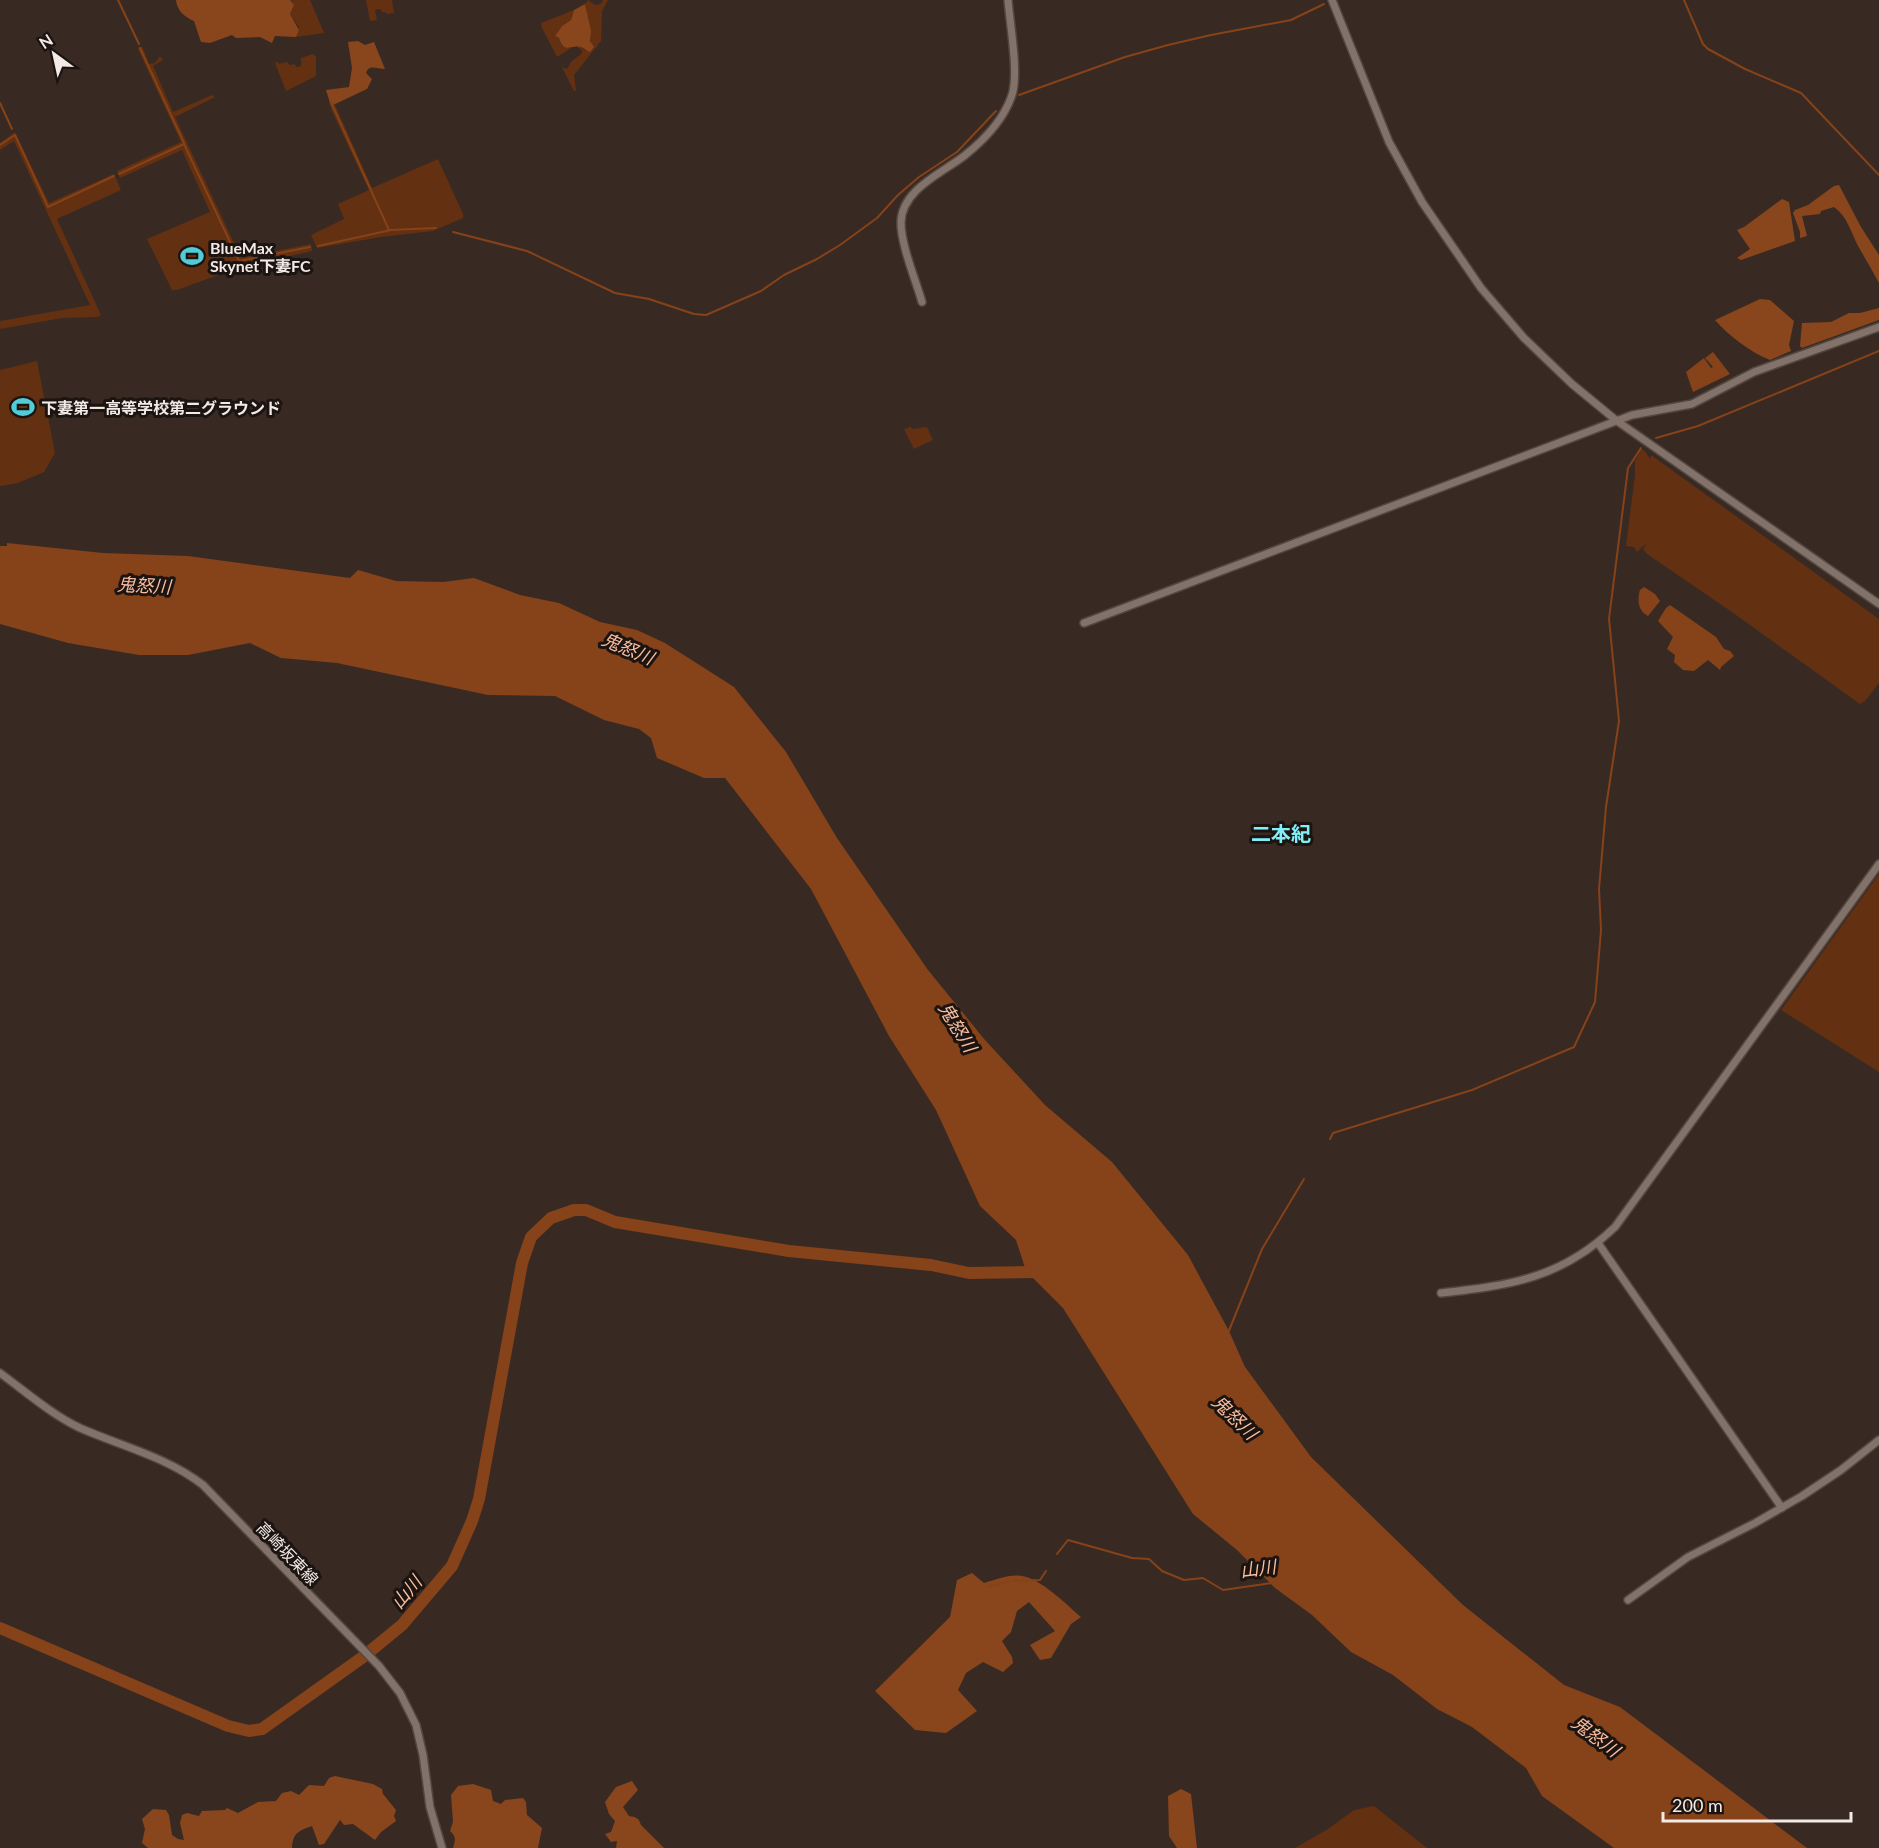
<svg xmlns="http://www.w3.org/2000/svg" width="1879" height="1848" font-family="Lato,'Noto Sans JP',sans-serif">
  <rect width="100%" height="100%" fill="#382a23"/>
  <path fill="#633011" d="M 290,0 L 310,0 L 324,33 L 296,37 L 299,27 L 290,14 L 293,8 L 292,1 Z
    M 366,0 L 392,0 L 394,13 L 386,14 L 386,12 L 382,12 L 380,9 L 375,10 L 377,20 L 370,21 Z
    M 588,0 L 595,5 L 601,4 L 603,0 L 608,0 L 602,11 L 601,41 L 574,75 L 576,91 L 574,91 L 562,67 L 567,69 L 571,62 L 582,53 L 582,50 L 577,47 L 581,47 L 585,50 L 591,44 L 585,4 Z
    M 574,10 L 571,20 L 562,26 L 555,36 L 559,38 L 561,43 L 571,48 L 557,57 L 542,28 L 541,23 Z
    M 142,46 L 149,64 L 155,63 L 160,56 L 163,60 L 153,66 L 173,112 L 212,95 L 215,97 L 175,117 L 241,258 L 311,244 L 312,251 L 240,267 L 177,290 L 172,290 L 147,239 L 210,212 L 182,150 L 120,178 L 117,171 L 181,142 L 138,49 Z
    M 313,54 L 316,57 L 316,76 L 286,91 L 275,63 L 278,62 L 279,64 L 287,62 L 290,65 L 295,64 L 296,67 L 301,66 L 301,58 Z
    M 328,97 L 331,106 L 335,105 L 372,188 L 438,159 L 463,214 L 463,218 L 433,231 L 381,237 L 317,248 L 311,235 L 344,219 L 338,204 L 369,190 L 331,109 Z
    M 15,132 L 49,203 L 114,174 L 121,190 L 57,219 L 101,315 L 98,317 L 62,318 L 0,329 L 0,321 L 90,305 L 14,141 L 0,150 L 0,143 Z
    M 37,361 L 55,453 L 44,472 L 18,483 L 0,486 L 0,370 Z
    M 911,427 L 912,429 L 927,427 L 933,440 L 914,449 L 904,429 Z
    M 1641,449 L 1645,451 L 1650,459 L 1651,455 L 1879,619 L 1879,683 L 1865,701 L 1860,704 L 1729,610 L 1647,554 L 1643,549 L 1647,542 L 1637,552 L 1634,547 L 1626,546 L 1635,475 L 1635,461 Z
    M 1879,874 L 1879,1072 L 1781,1010 Z
    M 1374,1806 L 1427,1848 L 1295,1848 L 1328,1829 L 1354,1810 Z"/>
  <path fill="#89451c" d="M 176,0 L 290,0 L 294,5 L 290,14 L 299,30 L 296,37 L 275,36 L 272,43 L 260,37 L 236,38 L 232,35 L 210,43 L 201,42 L 194,21 C 185,17 177,11 176,0 Z
    M 585,4 L 591,31 L 590,41 L 594,47 L 590,52 C 587,51 584,48 581,47 C 570,44 565,55 559,38 L 555,36 L 562,26 L 571,20 L 574,10 Z
    M 358,41 L 365,45 L 374,42 L 385,69 C 377,69 369,64 366,73 L 372,79 L 367,89 L 331,106 L 326,90 L 349,87 L 352,68 L 348,42 Z
    M 1839,185 L 1861,227 L 1879,255 L 1879,283 C 1872,270 1865,258 1858,246 C 1851,232 1847,216 1834,207 L 1821,211 L 1820,214 L 1802,216 L 1807,236 L 1800,238 L 1800,232 L 1793,213 L 1795,210 L 1808,205 L 1834,186 Z
    M 1782,199 L 1789,202 L 1795,241 L 1741,260 L 1737,258 L 1750,249 L 1737,230 L 1744,227 Z
    M 1760,299 L 1770,300 L 1794,321 L 1789,345 L 1791,351 L 1770,360 C 1750,352 1729,336 1715,320 Z
    M 1879,308 L 1879,320 L 1802,348 L 1800,346 L 1802,323 L 1831,322 L 1849,313 L 1860,313 Z
    M 972,1573 L 984,1583 C 995,1580 1009,1574 1022,1576 C 1041,1579 1066,1604 1081,1617 L 1071,1624 L 1051,1658 L 1040,1660 L 1030,1645 L 1055,1631 L 1029,1602 L 1017,1611 L 1011,1632 L 1002,1641 L 1012,1657 L 1013,1663 L 1003,1672 L 983,1662 L 966,1673 L 958,1690 L 977,1711 L 946,1733 L 915,1730 L 875,1691 L 950,1617 L 957,1580 Z
    M 335,1776 L 373,1784 L 382,1789 L 383,1794 L 396,1810 L 394,1816 L 396,1821 L 381,1832 L 375,1840 L 353,1824 L 344,1825 L 340,1820 L 324,1844 L 319,1845 L 312,1826 C 298,1831 293,1833 292,1848 L 148,1848 L 142,1843 L 145,1829 L 142,1819 L 153,1809 L 166,1810 L 169,1815 L 172,1835 L 178,1839 L 184,1840 L 180,1823 L 182,1815 L 187,1813 L 199,1816 L 202,1811 L 225,1810 L 227,1808 L 238,1813 L 258,1802 L 276,1801 L 282,1793 L 291,1791 L 299,1795 L 309,1785 L 324,1786 L 329,1778 Z
    M 632,1781 L 638,1790 L 623,1807 L 629,1816 C 636,1817 639,1818 641,1825 L 664,1848 L 616,1848 L 617,1841 L 611,1842 L 605,1834 L 611,1832 L 615,1821 L 609,1814 L 605,1802 L 616,1787 Z
    M 473,1784 L 491,1790 L 493,1801 L 501,1804 L 505,1800 L 523,1798 L 526,1802 L 527,1815 L 542,1828 L 538,1848 L 453,1848 C 455,1840 457,1837 450,1831 L 453,1822 L 451,1795 L 458,1786 Z
    M 1181,1789 L 1191,1794 L 1197,1848 L 1177,1848 L 1169,1836 L 1168,1796 Z"/>
  <path fill="#864219" d="M 1713,352 L 1730,374 L 1693,392 L 1686,372 L 1704,358 L 1711,368 L 1713,367 L 1705,358 Z
    M 7,543 L 103,553 L 188,556 L 350,578 L 358,570 L 396,581 L 443,582 L 474,578 L 520,595 L 559,603 L 600,622 L 637,630 L 665,643 L 734,687 L 786,752 L 837,838 L 928,970 L 985,1040 L 1045,1105 L 1112,1162 L 1188,1255 L 1229,1331 L 1245,1367 L 1311,1457 L 1463,1605 L 1564,1685 L 1620,1707 L 1807,1848 L 1614,1848 L 1542,1796 L 1526,1768 L 1472,1727 L 1437,1709 L 1393,1675 L 1351,1652 L 1312,1615 L 1275,1588 L 1237,1550 L 1193,1514 L 1063,1308 L 1026,1271 L 1016,1240 L 980,1206 L 936,1110 L 889,1036 L 811,889 L 725,778 L 704,778 L 657,758 L 651,738 L 639,729 L 604,720 L 555,696 L 488,695 L 337,663 L 281,658 L 250,643 L 188,655 L 139,655 L 68,643 L 0,624 L 0,546 L 7,546 Z
    M 1644,587 L 1655,594 L 1660,601 L 1648,616 C 1638,611 1637,600 1640,590 Z
    M 1670,605 L 1716,637 L 1724,649 L 1730,651 L 1734,656 L 1721,667 L 1720,670 L 1708,660 L 1694,671 L 1683,670 L 1674,662 L 1675,655 L 1667,649 L 1673,637 L 1658,621 L 1666,608 Z"/>
  <g fill="none" stroke-linecap="round" stroke-linejoin="round">
    <path stroke="#864219" stroke-width="2" d="M 118,0 L 139,44
      M 1684,0 L 1703,44 L 1708,49 L 1745,69 L 1801,93 L 1879,175
      M 140,48 L 184,143
      M 1019,95 L 1125,57 L 1168,45 L 1211,35 L 1291,20 L 1324,4
      M 330,100 L 389,230
      M 0,103 L 12,129
      M 0,145 L 15,135 L 48,207 L 114,176
      M 119,174 L 184,144 L 239,261 L 310,247
      M 453,232 L 527,251 L 615,293 L 649,299 L 694,314 L 706,315 L 761,291 L 784,275 L 817,259 L 840,245 L 877,218 L 898,195 L 919,177 L 957,152 L 996,111
      M 318,246 L 391,230 L 436,228
      M 1656,438 L 1698,426 L 1879,351
      M 1330,1139 L 1333,1133 L 1472,1090 L 1574,1047 L 1595,1002 L 1601,930 L 1599,889 L 1606,807 L 1619,721 L 1609,619 L 1628,468 L 1641,448
      M 1228,1333 L 1262,1249 L 1304,1179
      M 1057,1554 L 1068,1540 L 1132,1558 L 1149,1559 L 1162,1571 L 1184,1580 L 1203,1578 L 1223,1590 L 1272,1583
      M 988,1587 L 1010,1581 L 1040,1580 L 1046,1571"/>
    <path stroke="#864219" stroke-width="12" d="M 0,1628 L 228,1726 L 249,1731 L 262,1729 L 363,1657 L 402,1625 L 452,1566 L 472,1521 L 479,1499 L 522,1263 L 531,1237 L 551,1218 L 574,1210 L 586,1210 L 615,1222 L 789,1251 L 931,1265 L 969,1273 L 1040,1272"/>
    <g stroke="#524740" stroke-width="10">
      <path id="secondary" d="M 1332,0 L 1389,142 L 1422,202 L 1481,288 L 1524,338 L 1572,384 L 1617,421 L 1879,604
        M 922,302 C 916,281 901,245 901,223 C 901,190 942,173 964,156 C 983,141 1004,119 1012,95 C 1019,73 1010,25 1008,0
        M 1084,623 L 1632,415 L 1692,404 L 1754,372 L 1879,327
        M 1598,1243 L 1782,1508
        M 1441,1293 C 1512,1285 1562,1278 1615,1227 L 1879,864
        M 0,1373 C 26,1392 51,1414 80,1428 C 121,1446 167,1457 203,1485 L 379,1666 L 400,1693 L 416,1725 L 423,1755 L 430,1807 L 442,1848
        M 1628,1600 L 1688,1557 L 1755,1523 L 1802,1496 L 1841,1470 L 1879,1440"/>
    </g>
    <use href="#secondary" stroke="#82726a" stroke-width="7"/>
  </g>
  <defs>
    <g id="stadium-bare" transform="scale(1.8)"><path d="M0-5a6.5 5 0 1 0 0 10a6.5 5 0 1 0 0-10ZM-3.5-1.8h7v3.6h-7Z" fill="#52ccd6" stroke="#1b1411" stroke-width="2.5" paint-order="stroke"/></g>
  </defs>
  <g fill-rule="evenodd">
    <use href="#stadium-bare" x="192" y="256"/>
    <use href="#stadium-bare" x="23" y="407"/>
  </g>
  <g text-anchor="middle" dominant-baseline="central" stroke-width="6" stroke-linejoin="round" paint-order="stroke">
    <g font-size="16" font-weight="bold" fill="#f3eae5" stroke="#1b1411" text-anchor="start">
      <text x="210" y="247">BlueMax<tspan x="210" dy="18">Skynet下妻FC</tspan></text>
      <text x="41" y="407">下妻第一高等学校第二グラウンド</text>
    </g>
    <g font-size="16" fill="#f3eae5" stroke="#1b1411">
      <text transform="translate(288 1553) rotate(46)">高崎坂東線</text>
    </g>
    <g font-size="18" font-style="italic" fill="#fabd9e" stroke="#1b1411">
      <text transform="translate(144 585) rotate(3)">鬼怒川</text>
      <text transform="translate(628 648) rotate(23)">鬼怒川</text>
      <text transform="translate(958 1027) rotate(59)">鬼怒川</text>
      <text transform="translate(1235 1417) rotate(44)">鬼怒川</text>
      <text transform="translate(1258 1568) rotate(-7)">山川</text>
      <text transform="translate(406 1592) rotate(-50)">山川</text>
      <text transform="translate(1596 1736) rotate(37)">鬼怒川</text>
    </g>
    <g font-size="20" font-weight="bold" fill="#82eef7" stroke="#1b1411">
      <text x="1281" y="833">二本紀</text>
    </g>
  </g>
  <g transform="translate(54 54) rotate(327)" stroke="#1b1411" stroke-width="4.5" paint-order="stroke">
  <path d="M0-4.5L10 22L0 15L-10 22Z" fill="#f3eae5"/>
  <text y="-9" font-size="16" font-weight="bold" text-anchor="middle" fill="#f3eae5">N</text>
  </g>
  <path d="M1663 1812v9h188v-9" fill="none" stroke="#f3eae5" stroke-width="3"/>
  <text x="1672" y="1812" font-size="18" fill="#f3eae5" stroke="#1b1411" stroke-width="4.5" paint-order="stroke">200 m</text>
</svg>
